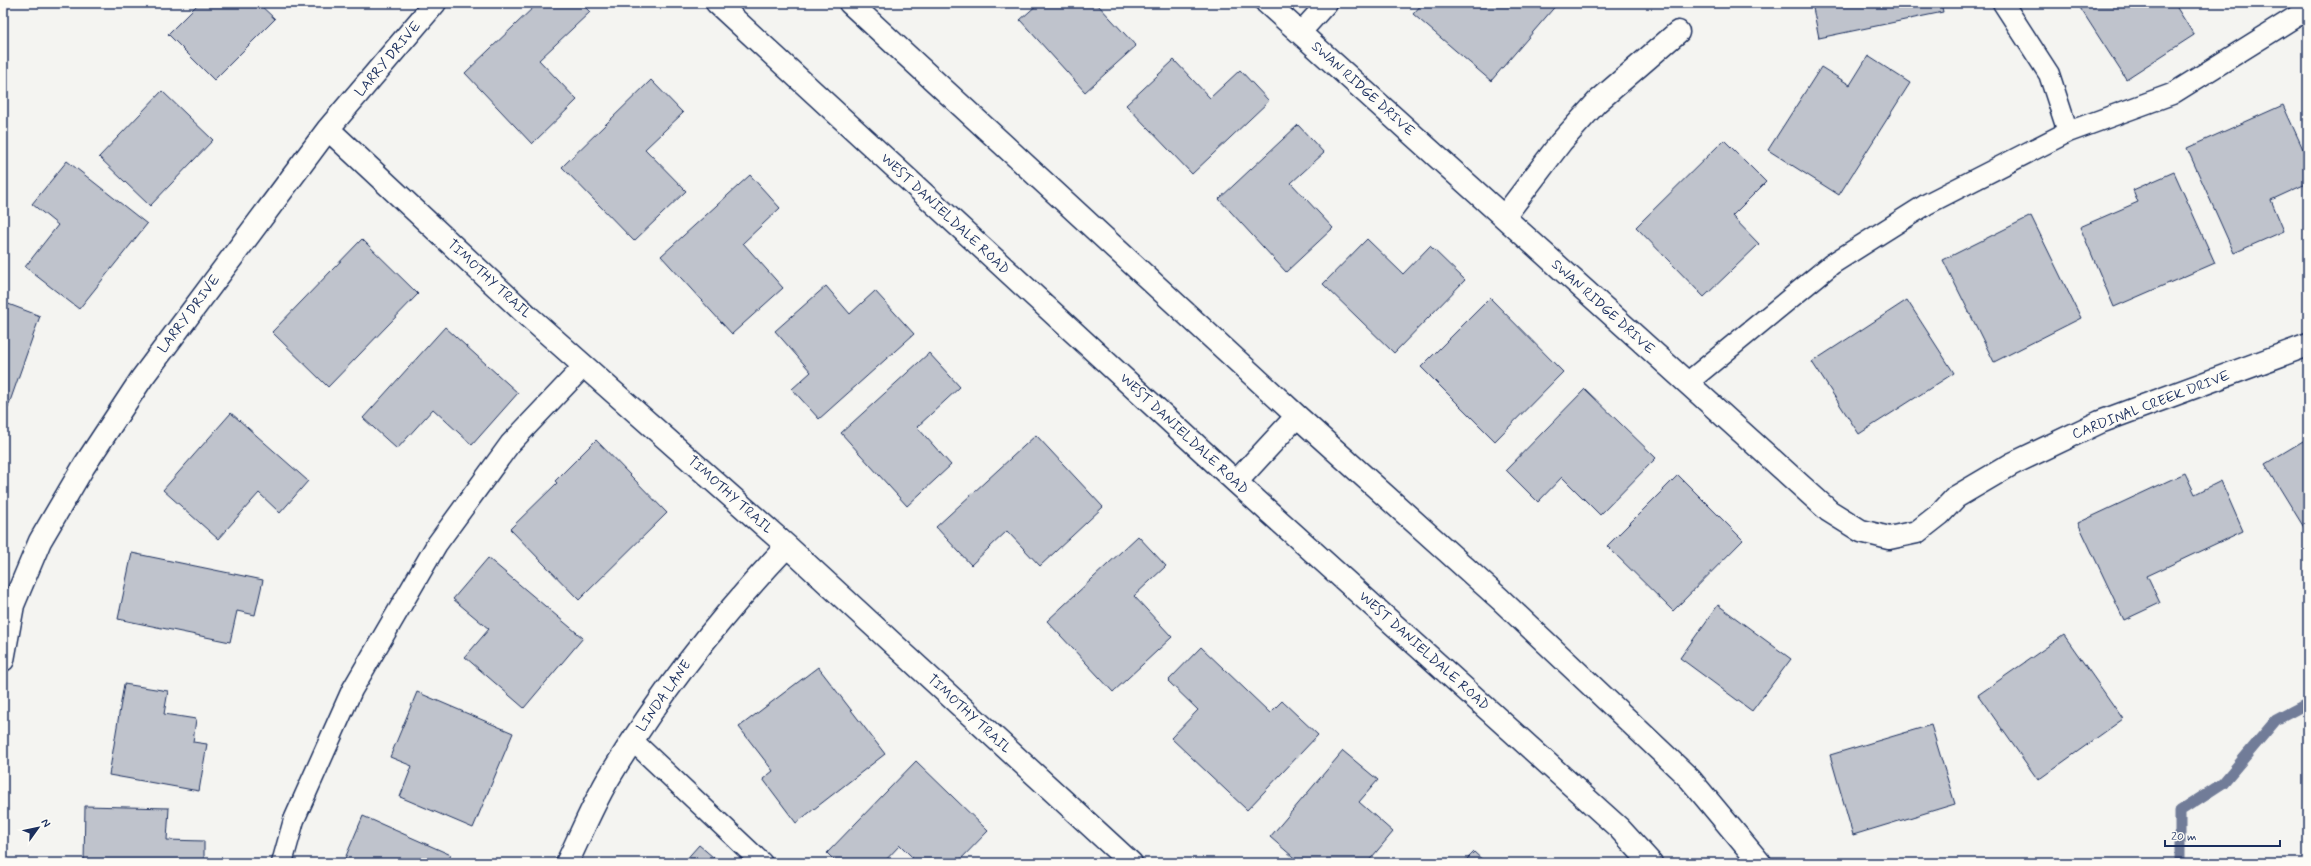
<svg xmlns="http://www.w3.org/2000/svg" width="2311" height="866" font-family="Mynerve,sans-serif">
  <rect width="100%" height="100%" fill="#f4f4f1"/>
  <filter id="ink" filterUnits="userSpaceOnUse"><feTurbulence type="fractalNoise" baseFrequency=".025" numOctaves="2"/><feDisplacementMap in="SourceGraphic" scale="8" xChannelSelector="R" yChannelSelector="G"/><feConvolveMatrix kernelMatrix="1 2 1 2 8 2 1 2 1" color-interpolation-filters="sRGB"/></filter>
  <g filter="url(#ink)">
    <g fill="none" stroke-linecap="round" stroke-linejoin="round">
      <path stroke="#717c98" stroke-width="11" d="M 2180,863 L 2180,811 L 2223,783 L 2276,720 L 2308,703"/>
    </g>
    <path fill="#bfc3cc" stroke="#1b2f5e" d="M 199,3 L 258,3 L 275,19 L 214,80 L 168,34 Z
      M 538,3 L 581,3 L 590,12 L 539,60 L 577,100 L 532,144 L 465,73 Z
      M 997,3 L 1008,3 L 1003,9 Z
      M 1039,3 L 1100,3 L 1098,5 L 1136,46 L 1085,92 L 1020,20 Z
      M 1423,3 L 1558,3 L 1491,81 L 1413,14 Z
      M 1812,3 L 1941,3 L 1943,12 L 1819,38 Z
      M 2077,3 L 2174,3 L 2194,35 L 2126,79 Z
      M 1868,56 L 1910,83 L 1839,195 L 1768,150 L 1821,67 L 1850,85 Z
      M 1174,60 L 1210,98 L 1240,70 L 1269,101 L 1192,174 L 1126,105 Z
      M 651,80 L 683,113 L 645,149 L 686,191 L 634,241 L 562,167 Z
      M 162,91 L 213,140 L 150,206 L 99,157 Z
      M 2283,105 L 2308,160 L 2308,183 L 2271,200 L 2284,231 L 2234,253 L 2187,148 Z
      M 1298,125 L 1324,153 L 1291,183 L 1333,228 L 1286,272 L 1219,199 Z
      M 1724,140 L 1766,182 L 1732,216 L 1759,244 L 1704,297 L 1636,227 Z
      M 67,161 L 147,224 L 79,309 L 25,267 L 58,225 L 32,204 Z
      M 2174,172 L 2215,263 L 2114,307 L 2080,227 L 2138,202 L 2133,190 Z
      M 750,175 L 780,208 L 743,243 L 783,288 L 732,334 L 661,256 Z
      M 2031,216 L 2081,318 L 1994,362 L 1943,260 Z
      M 362,239 L 418,294 L 328,387 L 272,332 Z
      M 1367,239 L 1403,274 L 1430,246 L 1465,280 L 1394,353 L 1323,284 Z
      M 826,286 L 850,314 L 875,291 L 914,334 L 819,419 L 792,389 L 811,372 L 775,331 Z
      M 1490,298 L 1563,372 L 1495,441 L 1421,367 Z
      M 1907,300 L 1954,373 L 1859,434 L 1812,362 Z
      M 3,302 L 40,316 L 8,407 L 3,405 Z
      M 445,327 L 518,393 L 472,445 L 433,409 L 397,449 L 363,418 Z
      M 929,353 L 960,387 L 917,427 L 951,465 L 907,506 L 841,433 Z
      M 1585,389 L 1656,458 L 1600,515 L 1562,477 L 1538,502 L 1506,470 Z
      M 231,413 L 308,481 L 280,513 L 259,493 L 218,539 L 163,490 Z
      M 1036,435 L 1103,507 L 1040,566 L 1007,531 L 971,565 L 936,527 Z
      M 2308,438 L 2308,534 L 2265,464 Z
      M 596,440 L 667,513 L 579,600 L 510,529 L 557,483 L 555,481 Z
      M 2185,473 L 2195,494 L 2221,481 L 2243,531 L 2147,576 L 2160,603 L 2124,620 L 2078,523 Z
      M 1678,475 L 1743,540 L 1673,611 L 1607,546 Z
      M 1138,536 L 1166,566 L 1134,596 L 1172,637 L 1113,692 L 1047,621 Z
      M 132,553 L 263,580 L 255,615 L 237,611 L 230,642 L 118,619 Z
      M 488,558 L 583,638 L 524,708 L 465,657 L 489,629 L 453,599 Z
      M 1718,605 L 1791,659 L 1752,711 L 1680,658 Z
      M 2064,635 L 2123,719 L 2038,780 L 1978,695 Z
      M 1201,647 L 1270,713 L 1282,701 L 1318,735 L 1247,810 L 1171,738 L 1198,710 L 1168,681 Z
      M 818,667 L 885,754 L 796,823 L 763,779 L 773,771 L 739,727 Z
      M 124,684 L 168,691 L 164,714 L 196,719 L 193,742 L 207,744 L 199,791 L 109,775 Z
      M 417,692 L 513,733 L 473,828 L 400,797 L 412,766 L 390,757 Z
      M 1931,725 L 1955,804 L 1853,835 L 1830,755 Z
      M 1343,751 L 1378,780 L 1359,802 L 1393,832 L 1367,863 L 1300,863 L 1270,837 Z
      M 916,761 L 988,831 L 957,863 L 918,863 L 900,845 L 883,863 L 837,863 L 827,853 Z
      M 85,806 L 169,808 L 167,840 L 204,841 L 204,863 L 84,863 Z
      M 363,816 L 451,855 L 447,863 L 343,863 Z
      M 699,845 L 720,863 L 683,863 Z
      M 1474,852 L 1486,863 L 1463,863 Z"/>
    <g fill="none" stroke-linecap="round" stroke-linejoin="round">
      <g stroke="#1b2f5e" stroke-width="23">
        <path id="service" d="M 2003,3 L 2049,74 L 2068,132
          M 1300,33 L 1327,3
          M 1687,383 L 1832,264 L 1927,204 L 2068,132 L 2172,94 L 2308,9
          M 633,741 L 762,863
          M 282,863 L 294,820 L 352,690 L 437,544 L 510,444 L 584,366"/>
      </g>
      <g stroke="#1b2f5e" stroke-width="25">
        <path id="minor" d="M 1267,3 L 1829,511 L 1861,531 L 1889,538 L 1917,532 L 1940,514 L 1956,497 L 2012,464 L 2100,422 L 2308,345
          M 328,129 L 529,317 L 787,546 L 1131,863
          M 1504,217 L 1561,142 L 1597,102 L 1678,32
          M 3,660 L 13,605 L 40,541 L 84,466 L 142,378 L 328,129 L 435,3
          M 567,863 C 580,836 592,807 607,781 C 658,696 719,618 787,546"/>
      </g>
      <g stroke="#1b2f5e" stroke-width="25">
        <path id="secondary" d="M 717,3 L 1236,482 L 1619,828 L 1651,863
          M 850,3 L 1297,416 L 1500,599 L 1690,779 L 1760,863
          M 1236,482 L 1297,416"/>
      </g>
      <use href="#service" stroke="#fdfcf7" stroke-width="20"/>
      <use href="#minor" stroke="#fdfcf7" stroke-width="22"/>
      <use href="#secondary" stroke="#fdfcf7" stroke-width="22"/>
    </g>
  </g>
  <g text-anchor="middle" dominant-baseline="central" stroke-width="3" stroke-linejoin="round" paint-order="stroke">
    <g font-size="14" fill="#1b2f5e" stroke="#fdfcf7">
      <text transform="translate(388 59) rotate(-50)">LARRY DRIVE</text>
      <text transform="translate(1363 89) rotate(42)">SWAN RIDGE DRIVE</text>
      <text transform="translate(945 214) rotate(43)">WEST DANIELDALE ROAD</text>
      <text transform="translate(489 279) rotate(43)">TIMOTHY TRAIL</text>
      <text transform="translate(1603 307) rotate(42)">SWAN RIDGE DRIVE</text>
      <text transform="translate(189 314) rotate(-53)">LARRY DRIVE</text>
      <text transform="translate(2151 405) rotate(-21)">CARDINAL CREEK DRIVE</text>
      <text transform="translate(1184 434) rotate(43)">WEST DANIELDALE ROAD</text>
      <text transform="translate(730 495) rotate(42)">TIMOTHY TRAIL</text>
      <text transform="translate(1424 651) rotate(42)">WEST DANIELDALE ROAD</text>
      <text transform="translate(664 696) rotate(-55)">LINDA LANE</text>
      <text transform="translate(969 714) rotate(43)">TIMOTHY TRAIL</text>
    </g>
  </g>
  <rect width="2311" height="866" fill="none" stroke="#fdfcf7" stroke-width="16"/>
  <rect x="8" y="8" width="2295" height="850" fill="none" stroke="#1b2f5e" stroke-width="1.5" filter="url(#ink)"/>
  <g transform="translate(38 828) rotate(57)" stroke="#fdfcf7" stroke-width="3" paint-order="stroke">
  <path d="M0-3L7 15L0 10L-7 15Z" fill="#1b2f5e"/>
  <text y="-6" font-size="11" font-weight="bold" text-anchor="middle" fill="#1b2f5e">N</text>
  </g>
  <path d="M2165 840v6h115v-6" fill="none" stroke="#1b2f5e" stroke-width="2"/>
  <text x="2171" y="840" font-size="12" fill="#1b2f5e" stroke="#fdfcf7" stroke-width="3" paint-order="stroke">20 m</text>
</svg>
